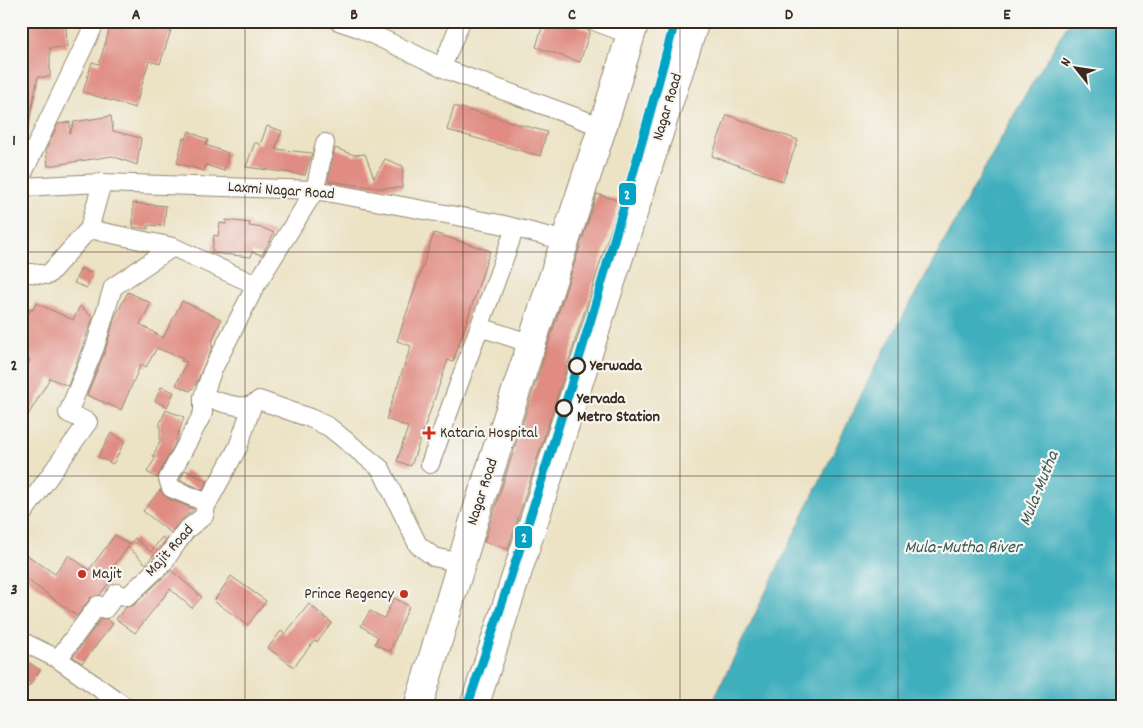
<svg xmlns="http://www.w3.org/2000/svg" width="1143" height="728" font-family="Dekko,sans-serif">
  <rect width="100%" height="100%" fill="#f6f6f2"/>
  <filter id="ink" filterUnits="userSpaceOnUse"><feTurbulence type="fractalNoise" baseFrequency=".02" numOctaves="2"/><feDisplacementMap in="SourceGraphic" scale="10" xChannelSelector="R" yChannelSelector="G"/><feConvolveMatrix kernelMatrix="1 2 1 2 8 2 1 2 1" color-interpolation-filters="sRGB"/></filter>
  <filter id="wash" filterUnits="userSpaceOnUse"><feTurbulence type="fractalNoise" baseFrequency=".0096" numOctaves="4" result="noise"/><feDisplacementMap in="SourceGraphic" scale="20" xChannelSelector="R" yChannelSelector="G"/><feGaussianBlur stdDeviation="1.12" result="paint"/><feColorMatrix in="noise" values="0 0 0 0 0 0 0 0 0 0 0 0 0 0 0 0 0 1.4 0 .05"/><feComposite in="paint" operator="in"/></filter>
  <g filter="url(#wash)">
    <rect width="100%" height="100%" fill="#ece2c4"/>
    <path fill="#41afbd" stroke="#3e6c6e" d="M 1070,21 L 1122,21 L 1122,707 L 710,707 L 874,369 L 1025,95 Z"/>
    <g id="blocks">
      <path fill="#e08c82" d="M 21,21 L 66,21 L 67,47 L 50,48 L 50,77 L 38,77 L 27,133 L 21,133 Z
        M 112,21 L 174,21 L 160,64 L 149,61 L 135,108 L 83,92 L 92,62 L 99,64 Z
        M 544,21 L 568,21 L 590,31 L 580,62 L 536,47 Z
        M 454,106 L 547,132 L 540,156 L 447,130 Z
        M 727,115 L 798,140 L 783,181 L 712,156 Z
        M 111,116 L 113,131 L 141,138 L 137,165 L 112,156 L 48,166 L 46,150 L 58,124 L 70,122 L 70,133 L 74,122 Z
        M 267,126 L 282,131 L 275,149 L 312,153 L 305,175 L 246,167 L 255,142 L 260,145 Z
        M 189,131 L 208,140 L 206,145 L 228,153 L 224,171 L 206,165 L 204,171 L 177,163 L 183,138 L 186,139 Z
        M 335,148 L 354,155 L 365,154 L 374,178 L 385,159 L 403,166 L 402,188 L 378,188 L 328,181 Z
        M 597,194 L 620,201 L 508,549 L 484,542 Z
        M 133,203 L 166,206 L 164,226 L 148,225 L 148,229 L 133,227 Z
        M 226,220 L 250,223 L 249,226 L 263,228 L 274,233 L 262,255 L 252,252 L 251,257 L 212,253 L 214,235 L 218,236 L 220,223 L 226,224 Z
        M 434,233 L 490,251 L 453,362 L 448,360 L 411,466 L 397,461 L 408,427 L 386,419 L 411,346 L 397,341 Z
        M 81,268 L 93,274 L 87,288 L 74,283 Z
        M 128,292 L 151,303 L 140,324 L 163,338 L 182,301 L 221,319 L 211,345 L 213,346 L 195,386 L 190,391 L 176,385 L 187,362 L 181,361 L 183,359 L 157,348 L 146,367 L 141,364 L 121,410 L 87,395 L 105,351 L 115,317 Z
        M 36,303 L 73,320 L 80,306 L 93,318 L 68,386 L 50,378 L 21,427 L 21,380 L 30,360 L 21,355 L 21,310 L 29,313 L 30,309 L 33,310 Z
        M 161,387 L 174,392 L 167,407 L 155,401 Z
        M 166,410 L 184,417 L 175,443 L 157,478 L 147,472 L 156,457 L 153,456 L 160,441 L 160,423 Z
        M 111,433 L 125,441 L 113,464 L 98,457 Z
        M 185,470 L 207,481 L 203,490 L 180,480 Z
        M 160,490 L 167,498 L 194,509 L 179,522 L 171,533 L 143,511 Z
        M 115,535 L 129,545 L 135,538 L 151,552 L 162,537 L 166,540 L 146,564 L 128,547 L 105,578 L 110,581 L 100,595 L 90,598 L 77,616 L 21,575 L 21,551 L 55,574 L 69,555 L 89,570 Z
        M 171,570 L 202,597 L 192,608 L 170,589 L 135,633 L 116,619 L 126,607 L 134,605 Z
        M 231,576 L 266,601 L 248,625 L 214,601 Z
        M 394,598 L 409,606 L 390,652 L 375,644 L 378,637 L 361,626 L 370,611 L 384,618 Z
        M 309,604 L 332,623 L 317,642 L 314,641 L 294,667 L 268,648 L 281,631 L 285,634 Z
        M 101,619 L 107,619 L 113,624 L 82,663 L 73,657 Z
        M 21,657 L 40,670 L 29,686 L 21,680 Z"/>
    </g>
  </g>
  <g filter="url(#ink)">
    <use href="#blocks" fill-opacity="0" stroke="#948671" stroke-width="1"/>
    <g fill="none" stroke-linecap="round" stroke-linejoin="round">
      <g stroke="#948671" stroke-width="20">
        <path id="street" d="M 338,21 L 359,28 L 450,71 L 603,127
          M 594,21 L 631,35
          M 442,67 L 461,21
          M 21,177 L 96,21
          M 21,187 L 102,183 L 315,190 L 500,224 L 566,241
          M 89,229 L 173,247 L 256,285
          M 21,272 L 48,275 L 89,229 L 102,183
          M 480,327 L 532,344
          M 203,397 C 221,401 244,414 259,400 L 310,418 L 329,427 L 381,469 L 418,545 L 434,557 L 461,563
          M 430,464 L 515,228
          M 206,506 L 200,500 L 171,488 L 168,479 L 203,413 L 203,397 L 212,371 L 256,285 L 315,190 L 325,143
          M 21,516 L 88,422 L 68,413 L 95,347 L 113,287 L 173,247
          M 21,641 L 58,659 L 126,707
          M 58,659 L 98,605 L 105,609 L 117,593 L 127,597 L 163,563 L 186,530 L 204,516 L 206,506 L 238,447 L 252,406"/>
      </g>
      <g stroke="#948671" stroke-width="30">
        <path id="highway" d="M 418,707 L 479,504 L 607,113 L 635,21
          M 474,707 L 695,21"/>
      </g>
      <use href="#street" stroke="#fff" stroke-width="18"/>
      <use href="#highway" stroke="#fff" stroke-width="28"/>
      <g stroke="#f6f6f2" stroke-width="12">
        <path id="metro-1" d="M 467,707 C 545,481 613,252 675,21"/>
      </g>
      <use href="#metro-1" stroke="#03a3c5" stroke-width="9"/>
    </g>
  </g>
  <path fill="none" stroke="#3b2a1e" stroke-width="1" stroke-opacity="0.55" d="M 245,21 L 245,707M 463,21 L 463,707M 680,21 L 680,707M 898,21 L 898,707M 21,252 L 1122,252M 21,476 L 1122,476"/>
  <g fill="#f6f6f2" stroke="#3b2a1e" stroke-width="2.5">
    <circle cx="577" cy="366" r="8"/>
    <circle cx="564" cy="408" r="8"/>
  </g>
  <g fill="#c8321e" stroke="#f6f6f2" stroke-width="2">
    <path d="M426.5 425.5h5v5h5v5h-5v5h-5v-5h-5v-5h5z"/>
    <circle cx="82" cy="574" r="5"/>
    <circle cx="404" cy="594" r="5"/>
  </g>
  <g text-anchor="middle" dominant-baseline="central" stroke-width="4.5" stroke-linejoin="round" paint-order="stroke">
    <g font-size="16" fill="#3b2a1e" stroke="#f6f6f2">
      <text transform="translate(668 107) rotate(-73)">Nagar Road</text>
      <text transform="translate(281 191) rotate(4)">Laxmi Nagar Road</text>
      <text transform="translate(483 492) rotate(-72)">Nagar Road</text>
      <text transform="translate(170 551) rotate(-48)">Majit Road</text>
    </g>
    <g font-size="16" font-weight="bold" fill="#3b2a1e" stroke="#f6f6f2" text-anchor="start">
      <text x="590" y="366">Yerwada</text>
      <text x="577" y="399">Yervada<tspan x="577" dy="18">Metro Station</tspan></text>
    </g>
    <g font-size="16" fill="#3b2a1e" stroke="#f6f6f2" text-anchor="start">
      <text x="440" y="433">Kataria Hospital</text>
      <text x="92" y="574">Majit</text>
      <text x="394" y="594" text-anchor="end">Prince Regency</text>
    </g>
    <g font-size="18" font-style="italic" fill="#3d5956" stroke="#f6f6f2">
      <text transform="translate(1040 489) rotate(-68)">Mula-Mutha</text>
      <text x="963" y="548">Mula-Mutha River</text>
    </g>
  </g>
  <g stroke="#f6f6f2" stroke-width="2">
    <rect x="618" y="182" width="19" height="24" rx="5" fill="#03a3c5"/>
    <rect x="514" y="525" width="19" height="24" rx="5" fill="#03a3c5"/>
  </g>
  <g font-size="14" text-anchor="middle" font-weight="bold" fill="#fff">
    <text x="627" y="199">2</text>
    <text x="524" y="542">2</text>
  </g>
  <rect width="1143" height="728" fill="none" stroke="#f6f6f2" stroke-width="55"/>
  <g transform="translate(1076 68) rotate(300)" stroke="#f6f6f2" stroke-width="4" paint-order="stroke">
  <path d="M0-4L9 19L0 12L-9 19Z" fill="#3b2a1e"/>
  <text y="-8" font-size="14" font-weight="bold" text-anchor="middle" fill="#3b2a1e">N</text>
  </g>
  <rect x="28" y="28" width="1088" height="672" fill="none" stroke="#3b2a1e" stroke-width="2"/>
  <g font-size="16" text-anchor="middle" font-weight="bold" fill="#3b2a1e">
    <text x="136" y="19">A</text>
    <text x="354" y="19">B</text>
    <text x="572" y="19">C</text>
    <text x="789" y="19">D</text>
    <text x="1007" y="19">E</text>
    <text x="14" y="145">1</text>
    <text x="14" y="370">2</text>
    <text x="14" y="594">3</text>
  </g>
</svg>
